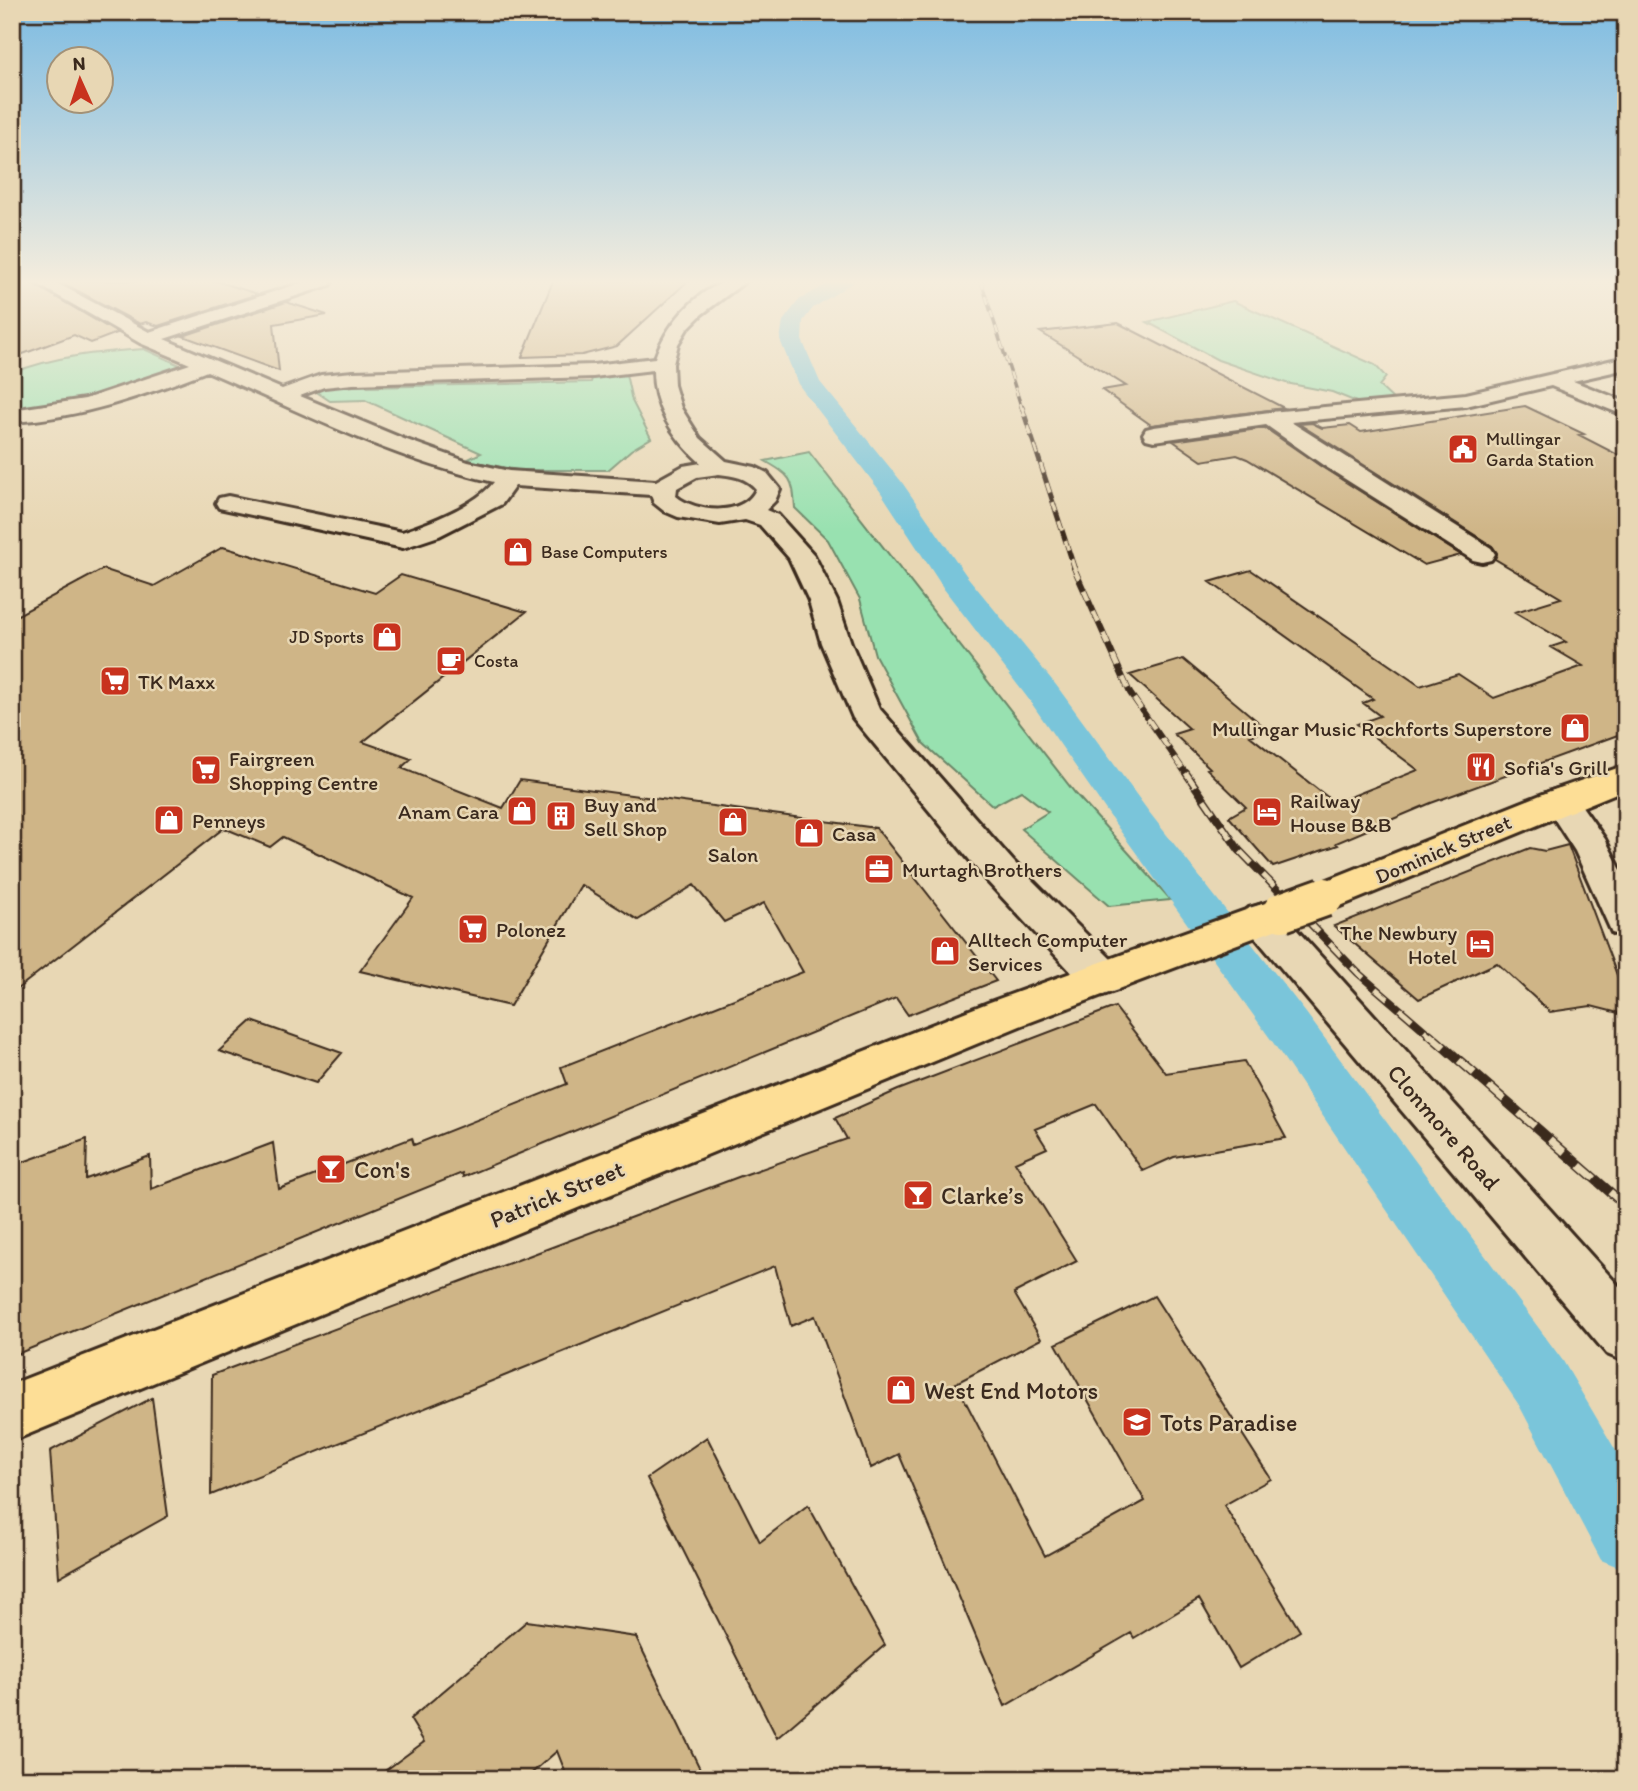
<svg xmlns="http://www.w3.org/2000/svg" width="1638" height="1791" font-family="Itim,sans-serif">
  <rect width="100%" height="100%" fill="#e8d7b4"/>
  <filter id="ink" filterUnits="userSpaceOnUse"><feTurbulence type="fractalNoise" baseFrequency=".0143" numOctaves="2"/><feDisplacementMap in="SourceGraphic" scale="14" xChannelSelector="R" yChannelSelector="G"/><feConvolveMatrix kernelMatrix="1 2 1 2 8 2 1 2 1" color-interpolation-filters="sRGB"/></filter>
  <g filter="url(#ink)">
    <path fill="#98e1b0" stroke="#6a8667" stroke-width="2" d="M 1233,301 L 1375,365 L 1386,377 L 1379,386 L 1396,402 L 1364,405 L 1332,392 L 1286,383 L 1218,360 L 1147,322 Z
      M 144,349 L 182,366 L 86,400 L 45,408 L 12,409 L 12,373 C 55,356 99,352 144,349 Z
      M 626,374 L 632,401 L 651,438 L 631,450 L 608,470 L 517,470 L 466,460 L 481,453 L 365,400 L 330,401 L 315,391 L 330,384 L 371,381 L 368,387 L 591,382 L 593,376 Z
      M 809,452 L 1075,793 L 1171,900 L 1109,906 L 1021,829 L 1048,812 L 1021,791 L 993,806 L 923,743 L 875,655 L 860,599 L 828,540 L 795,508 C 793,478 791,476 765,461 Z"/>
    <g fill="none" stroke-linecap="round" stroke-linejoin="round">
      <path fill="#7ac5da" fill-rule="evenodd" d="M 832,281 L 855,281 L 813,308 L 803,321 L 802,340 L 820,382 L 901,481 L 966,575 L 1056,685 L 1149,812 L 1306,1013 L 1563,1361 L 1626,1468 L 1626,1570 L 1601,1560 L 1519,1405 L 1272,1041 L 1121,832 L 1030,701 L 944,589 L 880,491 L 798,384 L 780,340 L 783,321 L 799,300 Z"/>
    </g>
    <path fill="#cfb587" stroke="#3b2a1e" stroke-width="2" d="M 12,281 L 29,281 L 117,333 L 91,343 L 74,335 L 12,358 Z
      M 59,281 L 216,281 L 258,294 L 158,326 L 146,322 L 140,324 Z
      M 553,281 L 688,281 L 617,346 L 582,355 L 522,357 Z
      M 286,302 L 327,315 L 274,324 L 279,371 L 183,336 Z
      M 1118,323 L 1284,408 L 1151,425 L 1102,390 L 1126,386 L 1040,332 Z
      M 1525,406 L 1584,434 L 1579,435 L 1626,459 L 1626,732 L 1431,803 L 1336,843 L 1338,845 L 1273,867 L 1229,817 L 1246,807 L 1207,769 L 1210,768 L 1174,734 L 1190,729 L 1130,675 L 1183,659 L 1268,730 L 1250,736 L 1335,803 L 1418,770 L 1357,724 L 1380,716 L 1363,703 L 1373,699 L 1210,582 L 1251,570 L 1420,686 L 1458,674 L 1494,698 L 1583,666 L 1551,647 L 1566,642 L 1515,612 L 1561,598 L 1495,559 L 1497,553 L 1492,546 L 1299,424 L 1312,423 L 1322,428 L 1350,425 L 1361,432 Z
      M 1265,428 L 1322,467 L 1461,555 L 1424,565 L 1247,459 L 1237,455 L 1202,461 L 1173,441 Z
      M 223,547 L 375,593 L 401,575 L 526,612 L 363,742 L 411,759 L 401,768 L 503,808 L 520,780 L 876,828 L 996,981 L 908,1015 L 896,998 L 463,1177 L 462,1173 L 12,1356 L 12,1166 L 87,1139 L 86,1179 L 150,1156 L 151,1189 L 273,1143 L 279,1189 L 412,1138 L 414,1145 L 567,1084 L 561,1067 L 803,972 L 764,903 L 724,922 L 694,885 L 638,920 L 581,885 L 510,1006 L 360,971 L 413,898 L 283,837 L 270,847 L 224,828 L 12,993 L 12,618 L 103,569 L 154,586 Z
      M 1568,845 L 1626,999 L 1626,1015 L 1591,1006 L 1550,1012 L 1497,963 L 1419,999 L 1334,926 L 1530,848 L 1545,851 Z
      M 1115,1007 L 1166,1073 L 1244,1061 L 1286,1138 L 1174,1157 L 1143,1171 L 1096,1104 L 1035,1129 L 1047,1148 L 1015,1162 L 1077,1261 L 1014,1293 L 1041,1339 L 956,1383 L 1045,1556 L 1145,1501 L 1056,1344 L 1154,1296 L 1271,1479 L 1224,1505 L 1300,1631 L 1239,1668 L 1199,1599 L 1134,1638 L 1131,1633 L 1005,1706 L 899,1454 L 871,1468 L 815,1316 L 791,1326 L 775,1266 L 211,1495 L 212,1375 L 741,1176 L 847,1139 L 835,1118 L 898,1090 Z
      M 252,1021 L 342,1053 L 316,1083 L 219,1051 Z
      M 152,1398 L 168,1516 L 59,1577 L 50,1451 Z
      M 707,1437 L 760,1542 L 808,1505 L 885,1645 L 777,1738 L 647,1478 Z
      M 527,1621 L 636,1637 L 705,1779 L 568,1779 L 557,1751 L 525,1779 L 374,1779 L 424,1742 L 410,1719 Z"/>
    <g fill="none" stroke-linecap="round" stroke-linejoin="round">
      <g stroke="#3b2a1e" stroke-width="6">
        <path id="minor" d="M 32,281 L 53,281 L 149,332 L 307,281 L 332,281 L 330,285 L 164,339 L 282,389 L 321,375 L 353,372 L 593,365 L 655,358 C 665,327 693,294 724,282 C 730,280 739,281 746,281 L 702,314 L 687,329 L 678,344 L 673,364 L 674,385 L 681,408 L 700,438 L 726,461 L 755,467 L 767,473 L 780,489 L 775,501 L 766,510 L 778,515 L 814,555 L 837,601 L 851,643 L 879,708 L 1013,861 L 1118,966 L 1124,978 L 1118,990 L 1103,995 L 1088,990 L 987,881 L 853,718 L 821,643 L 809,601 L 789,558 L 760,525 L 745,520 L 720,524 L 678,517 L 664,511 L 654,503 L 651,495 L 515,486 L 502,504 L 439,536 L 403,548 L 219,508 L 216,503 L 219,498 L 228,496 L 402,532 C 430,523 476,505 494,482 C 394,460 300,411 207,371 C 143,396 81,418 12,422 L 12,410 L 85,399 L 190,364 L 140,343 ZM 653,370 C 653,408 673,438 701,463 L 683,466 L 656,481 L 509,471 L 468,462 L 404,439 L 300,396 L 324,387 L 353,384 L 593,377 ZM 719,474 C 734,476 746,477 756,489 C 744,517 696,513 676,496 L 677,488 L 697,477 Z
          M 1626,357 L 1626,369 L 1573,381 L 1626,402 L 1626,416 L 1551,386 L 1466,406 L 1291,422 L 1491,548 L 1495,554 L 1491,560 L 1482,562 L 1473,560 L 1323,465 L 1266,425 L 1154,441 L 1146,439 L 1143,434 L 1146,429 L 1154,427 L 1270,412 L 1466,394 Z
          M 1560,788 L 1572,792 L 1605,839 L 1626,880 L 1626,937 L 1612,933 L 1575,851 L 1542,800 L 1548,792 Z
          M 1263,904 L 1277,908 L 1626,1294 L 1626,1362 L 1607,1354 L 1249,930 L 1243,919 L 1249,908 Z"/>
      </g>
      <g stroke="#3b2a1e" stroke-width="6">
        <path id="major" d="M 1626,765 L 1626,789 L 1338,907 L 1324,911 L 1310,907 L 1305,897 L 1310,887 L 1548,792 Z
          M 1282,897 L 1296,902 L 1302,912 L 1296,922 L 1020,1026 L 12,1441 L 12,1384 L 990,1002 Z"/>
      </g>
      <use href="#minor" fill="#e8d7b4" fill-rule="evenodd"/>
      <use href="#major" fill="#fdde96" fill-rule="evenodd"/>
      <g stroke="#3b2a1e" stroke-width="3.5">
        <path id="rail-far4" d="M 981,281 L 1022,409"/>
      </g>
      <g stroke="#3b2a1e" stroke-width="5">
        <path id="rail-far3" d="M 1022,407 L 1075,570"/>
      </g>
      <g stroke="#3b2a1e" stroke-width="6">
        <path id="rail-far2" d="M 1074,568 L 1130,693 L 1187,775"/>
      </g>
      <g stroke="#3b2a1e" stroke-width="8">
        <path id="rail-far1" d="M 1186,773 L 1239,850 L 1358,973 L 1431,1036"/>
      </g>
      <g stroke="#3b2a1e" stroke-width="10">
        <path id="rail" d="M 1429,1034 L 1626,1206"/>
      </g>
      <use href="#rail-far4" stroke="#e8d7b4" stroke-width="2.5" stroke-dasharray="8" stroke-linecap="butt"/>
      <use href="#rail-far3" stroke="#e8d7b4" stroke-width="3.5" stroke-dasharray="10" stroke-linecap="butt"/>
      <use href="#rail-far2" stroke="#e8d7b4" stroke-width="4.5" stroke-dasharray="12" stroke-linecap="butt"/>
      <use href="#rail-far1" stroke="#e8d7b4" stroke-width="5" stroke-dasharray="16" stroke-linecap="butt"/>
      <use href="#rail" stroke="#e8d7b4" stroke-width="7" stroke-dasharray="20" stroke-linecap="butt"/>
      <g stroke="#3b2a1e" stroke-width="44" stroke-linecap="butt">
        <path id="major-bridge" d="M 1282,912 L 1324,897"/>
      </g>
      <use href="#major-bridge" stroke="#fdde96" stroke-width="38"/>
    </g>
  </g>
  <linearGradient id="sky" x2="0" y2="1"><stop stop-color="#7cbbe2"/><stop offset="0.53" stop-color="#f5eddd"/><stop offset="1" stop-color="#f5eddd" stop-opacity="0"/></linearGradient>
  <rect width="1638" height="532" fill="url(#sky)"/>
  <defs>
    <g id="civic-square" transform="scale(1.575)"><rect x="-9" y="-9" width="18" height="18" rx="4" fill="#c8321e" stroke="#e8d7b4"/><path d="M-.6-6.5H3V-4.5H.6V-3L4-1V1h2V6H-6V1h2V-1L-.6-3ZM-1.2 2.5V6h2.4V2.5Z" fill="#fff"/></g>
    <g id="shop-square" transform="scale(1.575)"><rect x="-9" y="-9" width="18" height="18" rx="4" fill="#c8321e" stroke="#e8d7b4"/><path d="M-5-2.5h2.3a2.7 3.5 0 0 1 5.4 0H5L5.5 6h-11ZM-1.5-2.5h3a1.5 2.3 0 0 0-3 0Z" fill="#fff"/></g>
    <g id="cafe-square" transform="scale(1.575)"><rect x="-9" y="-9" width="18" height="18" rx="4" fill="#c8321e" stroke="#e8d7b4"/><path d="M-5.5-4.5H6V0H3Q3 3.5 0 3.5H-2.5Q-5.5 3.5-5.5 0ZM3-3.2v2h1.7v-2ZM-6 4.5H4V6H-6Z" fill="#fff"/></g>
    <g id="supermarket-square" transform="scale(1.575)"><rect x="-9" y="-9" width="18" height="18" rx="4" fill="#c8321e" stroke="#e8d7b4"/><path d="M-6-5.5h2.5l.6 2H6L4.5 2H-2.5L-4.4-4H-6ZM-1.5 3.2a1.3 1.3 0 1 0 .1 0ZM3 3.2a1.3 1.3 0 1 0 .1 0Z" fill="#fff"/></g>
    <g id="restaurant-square" transform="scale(1.575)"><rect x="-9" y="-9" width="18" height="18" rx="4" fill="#c8321e" stroke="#e8d7b4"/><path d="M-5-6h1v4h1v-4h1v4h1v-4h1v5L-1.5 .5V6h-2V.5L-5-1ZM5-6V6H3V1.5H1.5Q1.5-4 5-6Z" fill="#fff"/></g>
    <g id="hotel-square" transform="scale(1.575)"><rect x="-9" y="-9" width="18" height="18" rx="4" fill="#c8321e" stroke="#e8d7b4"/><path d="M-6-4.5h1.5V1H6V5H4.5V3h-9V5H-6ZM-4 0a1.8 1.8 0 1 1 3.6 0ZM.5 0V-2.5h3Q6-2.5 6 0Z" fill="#fff"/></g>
    <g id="building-square" transform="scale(1.575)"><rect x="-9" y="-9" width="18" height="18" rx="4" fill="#c8321e" stroke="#e8d7b4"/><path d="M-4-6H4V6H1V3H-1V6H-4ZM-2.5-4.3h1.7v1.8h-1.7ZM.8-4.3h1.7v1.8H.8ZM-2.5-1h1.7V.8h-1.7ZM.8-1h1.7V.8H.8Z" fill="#fff"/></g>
    <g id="office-square" transform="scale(1.575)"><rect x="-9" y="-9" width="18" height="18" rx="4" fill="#c8321e" stroke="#e8d7b4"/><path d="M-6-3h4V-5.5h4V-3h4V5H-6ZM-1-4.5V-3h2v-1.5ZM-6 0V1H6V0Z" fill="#fff"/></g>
    <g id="bar-square" transform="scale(1.575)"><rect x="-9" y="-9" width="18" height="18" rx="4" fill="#c8321e" stroke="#e8d7b4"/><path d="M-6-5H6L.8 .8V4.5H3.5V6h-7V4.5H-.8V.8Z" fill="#fff"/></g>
    <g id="school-square" transform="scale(1.575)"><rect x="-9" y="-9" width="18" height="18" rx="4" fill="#c8321e" stroke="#e8d7b4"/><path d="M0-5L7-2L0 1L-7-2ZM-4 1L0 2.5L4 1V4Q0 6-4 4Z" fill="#fff"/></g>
  </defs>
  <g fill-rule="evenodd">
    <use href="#civic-square" x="1463" y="449"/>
    <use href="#shop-square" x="518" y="552"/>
    <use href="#shop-square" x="387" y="637"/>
    <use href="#cafe-square" x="451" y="661"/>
    <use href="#supermarket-square" x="115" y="681"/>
    <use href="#shop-square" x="1575" y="728"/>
    <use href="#restaurant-square" x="1481" y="767"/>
    <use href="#supermarket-square" x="206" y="770"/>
    <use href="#shop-square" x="522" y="811"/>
    <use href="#hotel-square" x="1267" y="812"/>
    <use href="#building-square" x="561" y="816"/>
    <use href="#shop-square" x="169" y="820"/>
    <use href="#shop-square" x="733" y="822"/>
    <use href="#shop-square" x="809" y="833"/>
    <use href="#office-square" x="879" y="869"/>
    <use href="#supermarket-square" x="473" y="929"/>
    <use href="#hotel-square" x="1480" y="944"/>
    <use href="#shop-square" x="945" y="951"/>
    <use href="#bar-square" x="331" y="1169"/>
    <use href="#bar-square" x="918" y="1195"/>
    <use href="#shop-square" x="901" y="1390"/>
    <use href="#school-square" x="1137" y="1422"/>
  </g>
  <g text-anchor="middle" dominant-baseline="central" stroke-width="5" stroke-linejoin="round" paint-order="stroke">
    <g font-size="18" fill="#3b2a1e" stroke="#e8d7b4" text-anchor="start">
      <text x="1486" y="439">Mullingar<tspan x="1486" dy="21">Garda Station</tspan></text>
      <text x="541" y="552">Base Computers</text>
      <text x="364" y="637" text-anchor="end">JD Sports</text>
      <text x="474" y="661">Costa</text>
    </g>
    <g font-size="21" fill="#3b2a1e" stroke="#e8d7b4" text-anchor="start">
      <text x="138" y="681">TK Maxx</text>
      <text x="1552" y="728" text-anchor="end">Mullingar Music Rochforts Superstore</text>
      <text x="229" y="758">Fairgreen<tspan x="229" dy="24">Shopping Centre</tspan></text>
      <text x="1504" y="767">Sofia's Grill</text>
      <text x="1290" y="800">Railway<tspan x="1290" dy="24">House B&amp;B</tspan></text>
      <text x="584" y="804">Buy and<tspan x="584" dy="24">Sell Shop</tspan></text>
      <text x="499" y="811" text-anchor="end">Anam Cara</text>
      <text x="192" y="820">Penneys</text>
      <text x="832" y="833">Casa</text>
      <text x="733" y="854" text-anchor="middle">Salon</text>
      <text x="902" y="869">Murtagh Brothers</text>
      <text x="496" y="929">Polonez</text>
      <text x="1457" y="932" text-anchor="end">The Newbury<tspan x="1457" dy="24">Hotel</tspan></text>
      <text x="968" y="939">Alltech Computer<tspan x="968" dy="24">Services</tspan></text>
    </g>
    <g font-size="21" fill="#3b2a1e" stroke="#e8d7b4">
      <text transform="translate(1443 849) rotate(-23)">Dominick Street</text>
    </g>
    <g font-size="24" fill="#3b2a1e" stroke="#e8d7b4">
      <text transform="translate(1444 1127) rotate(49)">Clonmore Road</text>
      <text transform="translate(557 1194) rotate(-22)">Patrick Street</text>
    </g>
    <g font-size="24" fill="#3b2a1e" stroke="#e8d7b4" text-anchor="start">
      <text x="354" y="1169">Con's</text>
      <text x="941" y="1195">Clarke’s</text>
      <text x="924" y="1390">West End Motors</text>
      <text x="1160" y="1422">Tots Paradise</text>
    </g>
  </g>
  <rect width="1638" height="1791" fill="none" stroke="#e8d7b4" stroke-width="42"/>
  <rect x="21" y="21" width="1596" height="1749" fill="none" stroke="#3b2a1e" stroke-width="2.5" filter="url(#ink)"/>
  <g transform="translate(80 80) rotate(357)"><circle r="33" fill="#e8d7b4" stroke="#a39278" stroke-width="2"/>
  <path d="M0-5L12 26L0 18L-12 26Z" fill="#c8321e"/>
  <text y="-10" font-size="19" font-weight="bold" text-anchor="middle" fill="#3b2a1e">N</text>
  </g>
</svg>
